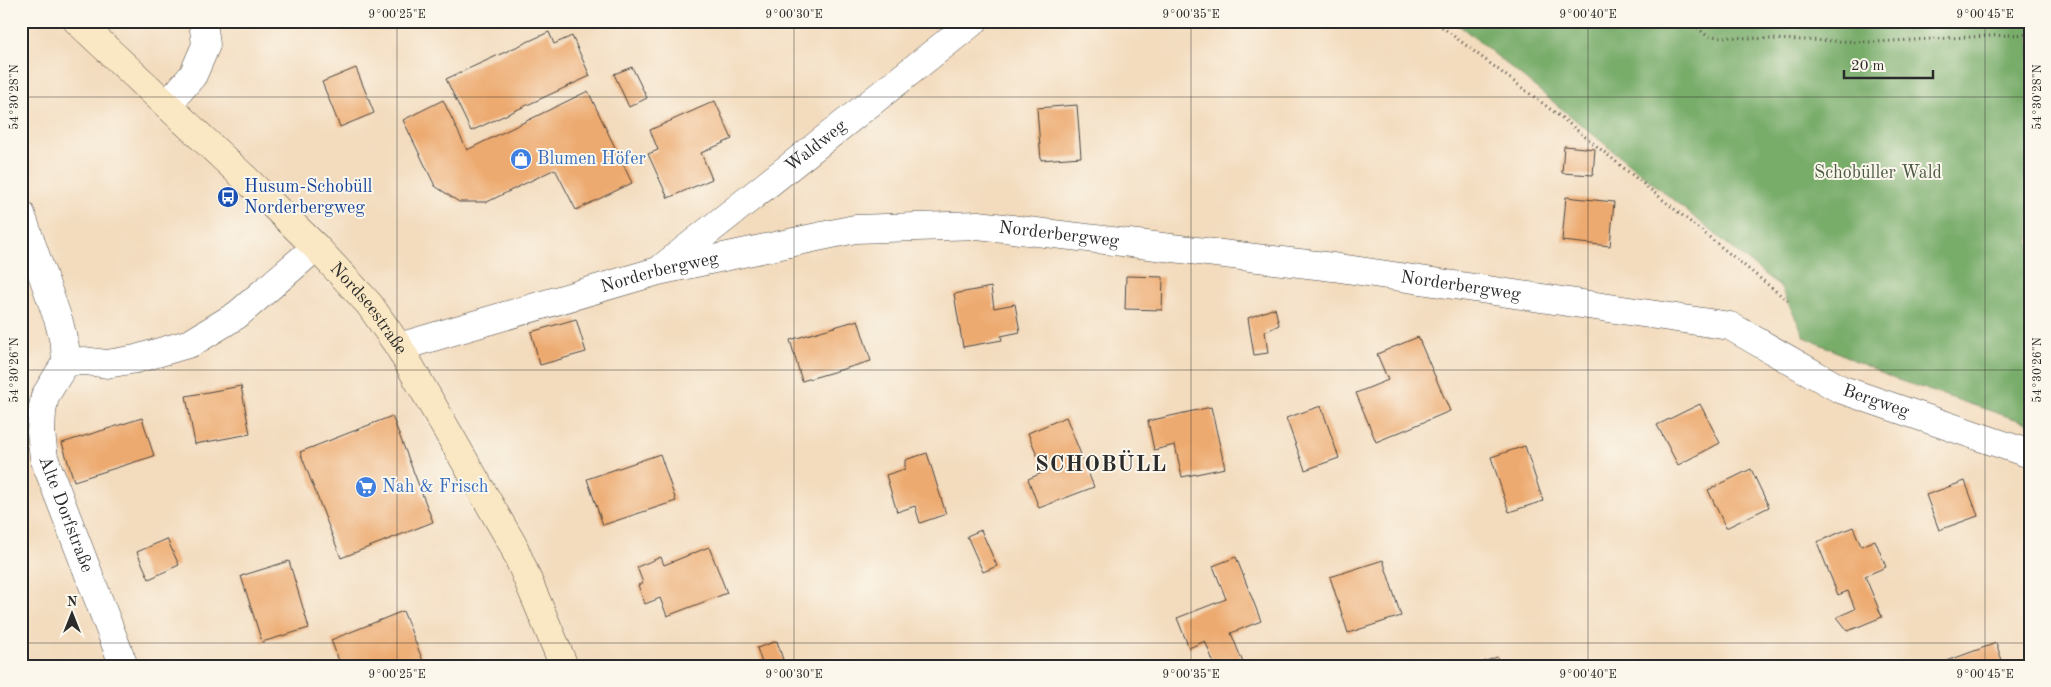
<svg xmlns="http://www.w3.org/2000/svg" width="2051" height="687" font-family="'Old Standard TT',serif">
  <rect width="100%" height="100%" fill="#fbf7ec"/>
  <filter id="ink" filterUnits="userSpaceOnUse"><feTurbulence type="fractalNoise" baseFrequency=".02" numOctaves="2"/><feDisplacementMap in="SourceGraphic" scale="10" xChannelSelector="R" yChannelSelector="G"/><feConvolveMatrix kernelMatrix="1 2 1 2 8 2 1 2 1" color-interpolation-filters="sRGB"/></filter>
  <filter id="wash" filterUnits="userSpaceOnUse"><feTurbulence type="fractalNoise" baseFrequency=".0096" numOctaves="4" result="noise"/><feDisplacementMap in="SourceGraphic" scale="20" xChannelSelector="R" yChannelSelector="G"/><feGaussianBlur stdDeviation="1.12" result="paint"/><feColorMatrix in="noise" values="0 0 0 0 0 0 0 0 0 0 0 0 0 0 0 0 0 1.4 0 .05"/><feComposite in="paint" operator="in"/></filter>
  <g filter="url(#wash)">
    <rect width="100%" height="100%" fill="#f3dbbd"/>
    <path fill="#77ac69" stroke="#516c4a" d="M 1454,21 L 2030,21 L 2030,424 L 1892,378 L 1805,337 L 1780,287 Z"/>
    <g id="blocks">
      <path fill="#edaa6f" d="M 549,32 L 554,44 L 572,36 L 590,76 L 471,131 L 446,79 Z
        M 632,67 L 647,98 L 629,107 L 614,74 Z
        M 356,68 L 374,113 L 340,127 L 322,82 Z
        M 588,91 L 632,183 L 576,210 L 555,169 L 487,202 L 459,202 L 435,186 L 403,120 L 443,100 L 467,150 Z
        M 715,101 L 732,139 L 701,153 L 712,179 L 668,198 L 648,154 L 658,150 L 650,130 Z
        M 1077,105 L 1081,157 L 1041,160 L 1037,108 Z
        M 1564,146 L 1595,149 L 1593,175 L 1562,173 Z
        M 1566,197 L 1614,202 L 1610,246 L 1562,241 Z
        M 1126,276 L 1163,277 L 1162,310 L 1125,309 Z
        M 991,287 L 994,308 L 1015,304 L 1020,332 L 1001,336 L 1002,340 L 963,347 L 954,294 Z
        M 1275,308 L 1279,325 L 1265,332 L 1268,353 L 1254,355 L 1248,318 Z
        M 576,319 L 586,352 L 540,365 L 531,332 Z
        M 858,320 L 871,361 L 802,381 L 790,340 Z
        M 1418,337 L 1450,411 L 1376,442 L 1356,393 L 1388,380 L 1377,354 Z
        M 241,386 L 250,434 L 195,444 L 186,396 Z
        M 1700,404 L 1720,443 L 1678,465 L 1657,425 Z
        M 1321,406 L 1339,458 L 1305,470 L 1286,418 Z
        M 1211,407 L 1225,468 L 1182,477 L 1175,445 L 1154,450 L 1148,421 Z
        M 392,416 L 433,522 L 341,558 L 300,452 Z
        M 1066,417 L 1094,487 L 1039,508 L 1028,479 L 1044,472 L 1028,433 Z
        M 142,418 L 154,456 L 74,481 L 62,443 Z
        M 1525,446 L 1543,501 L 1509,512 L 1491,457 Z
        M 927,453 L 946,514 L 920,523 L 915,506 L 897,512 L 886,475 L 905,469 L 905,460 Z
        M 660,454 L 676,501 L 603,525 L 587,479 Z
        M 1751,469 L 1769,507 L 1726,528 L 1708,490 Z
        M 1965,481 L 1978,516 L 1939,530 L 1926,495 Z
        M 1853,527 L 1861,546 L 1875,540 L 1886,567 L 1865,576 L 1882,617 L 1848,631 L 1837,617 L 1855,609 L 1848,591 L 1838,595 L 1817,542 Z
        M 981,530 L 997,566 L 983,572 L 967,536 Z
        M 167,539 L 179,565 L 149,579 L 137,552 Z
        M 709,547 L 727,593 L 667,616 L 660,598 L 645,604 L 638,585 L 643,583 L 637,567 L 661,557 L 664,565 Z
        M 1236,557 L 1261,621 L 1231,633 L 1244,665 L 1215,666 L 1205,641 L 1189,648 L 1177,618 L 1226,599 L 1213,566 Z
        M 1383,560 L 1401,616 L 1348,633 L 1330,577 Z
        M 289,561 L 309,628 L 262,642 L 241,576 Z
        M 403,611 L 425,666 L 376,666 L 374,663 L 366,666 L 341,666 L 331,640 Z
        M 777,641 L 785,666 L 763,666 L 757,648 Z
        M 1996,643 L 2004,666 L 1949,666 L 1947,661 Z
        M 1497,657 L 1500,666 L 1473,666 Z"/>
    </g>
  </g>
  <g filter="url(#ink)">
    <use href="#blocks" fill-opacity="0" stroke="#494541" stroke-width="1"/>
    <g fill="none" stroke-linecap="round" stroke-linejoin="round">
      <g stroke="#494541" stroke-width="29">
        <g id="minor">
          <path d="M 168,104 L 193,75 L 206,45 L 203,21"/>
          <path id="s1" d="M 21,214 L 59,322 L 65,347 L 66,362 L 45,396 L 42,412 L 41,432 L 44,458 L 124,666"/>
          <path id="s2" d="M 663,267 L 974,21"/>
          <path id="s3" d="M 399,347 L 658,271 L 855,229 L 978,225 L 1333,267 L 1730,326 L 1840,389 L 2030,454"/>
          <path d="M 66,362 L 85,361 L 107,364 L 136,359 L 191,343 L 237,315 L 316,247"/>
        </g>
      </g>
      <g stroke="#494541" stroke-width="29">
        <g id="secondary">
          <path id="s4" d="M 77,21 L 246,179 L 316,247 L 369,304 L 399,347 L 513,545 L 564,666"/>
        </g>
      </g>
      <path stroke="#494541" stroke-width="3" stroke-dasharray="1 4" stroke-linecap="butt" d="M 1434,21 L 1562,118 L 1788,301
        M 1690,21 L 1707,36 L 1769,39 L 1873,42 L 2030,34"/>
      <use href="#minor" stroke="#fff" stroke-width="28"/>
      <use href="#secondary" stroke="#fae7c3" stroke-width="28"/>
    </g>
  </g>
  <path fill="none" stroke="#2b2b2b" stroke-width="1" stroke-opacity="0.45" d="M 397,21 L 397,666M 794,21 L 794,666M 1191,21 L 1191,666M 1588,21 L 1588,666M 1985,21 L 1985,666M 21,97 L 2030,97M 21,370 L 2030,370M 21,643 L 2030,643"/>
  <defs>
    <g id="shop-disc" transform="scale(1.125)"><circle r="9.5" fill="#3f7fe0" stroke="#fbf7ec"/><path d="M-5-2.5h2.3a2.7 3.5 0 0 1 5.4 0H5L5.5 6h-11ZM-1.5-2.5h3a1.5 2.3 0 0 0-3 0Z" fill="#fff"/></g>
    <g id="bus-disc" transform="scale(1.125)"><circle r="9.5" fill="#1a4fb4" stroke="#fbf7ec"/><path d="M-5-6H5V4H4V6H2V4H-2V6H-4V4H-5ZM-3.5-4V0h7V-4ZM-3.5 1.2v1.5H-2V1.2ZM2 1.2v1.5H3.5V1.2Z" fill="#fff"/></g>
    <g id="supermarket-disc" transform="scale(1.125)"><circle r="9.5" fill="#3f7fe0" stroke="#fbf7ec"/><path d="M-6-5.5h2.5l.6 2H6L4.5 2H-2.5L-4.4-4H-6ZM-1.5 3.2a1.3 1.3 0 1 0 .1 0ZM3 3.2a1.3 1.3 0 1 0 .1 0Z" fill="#fff"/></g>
  </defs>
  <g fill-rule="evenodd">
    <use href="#shop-disc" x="521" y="159"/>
    <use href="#bus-disc" x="228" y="197"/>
    <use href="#supermarket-disc" x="366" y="487"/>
  </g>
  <g text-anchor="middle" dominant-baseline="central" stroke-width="4" stroke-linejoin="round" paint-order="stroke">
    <g font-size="18" fill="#2b2b2b" stroke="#fbf7ec">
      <text stroke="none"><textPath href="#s2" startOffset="195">Waldweg</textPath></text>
      <text stroke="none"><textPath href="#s3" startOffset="676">Norderbergweg</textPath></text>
      <text stroke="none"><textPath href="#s3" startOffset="271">Norderbergweg</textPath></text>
      <text stroke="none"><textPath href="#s3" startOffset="1081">Norderbergweg</textPath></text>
      <text stroke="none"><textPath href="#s4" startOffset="410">Nordseestraße</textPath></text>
      <text stroke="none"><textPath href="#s3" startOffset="1518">Bergweg</textPath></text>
      <text stroke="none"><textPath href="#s1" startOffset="318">Alte Dorfstraße</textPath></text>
    </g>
    <g font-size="18" fill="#366cbe" stroke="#fbf7ec" text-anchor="start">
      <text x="537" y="159">Blumen Höfer</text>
      <text x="382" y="487">Nah &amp; Frisch</text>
    </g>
    <g font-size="18" fill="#4a5a42" stroke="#fbf7ec">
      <text x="1878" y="173">Schobüller Wald</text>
    </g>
    <g font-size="18" fill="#164399" stroke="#fbf7ec" text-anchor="start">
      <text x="244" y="187">Husum-Schobüll<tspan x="244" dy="21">Norderbergweg</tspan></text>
    </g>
    <g font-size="22" font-weight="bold" letter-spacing="1" fill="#2b2b2b" stroke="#fbf7ec">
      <text x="1101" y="465">SCHOBÜLL</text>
    </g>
  </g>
  <rect width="2051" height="687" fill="none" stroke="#fbf7ec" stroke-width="55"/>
  <g transform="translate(72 614)" stroke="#fbf7ec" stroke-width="4" paint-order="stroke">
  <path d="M0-4L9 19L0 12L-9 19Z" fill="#2b2b2b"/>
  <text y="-8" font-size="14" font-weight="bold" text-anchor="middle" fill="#2b2b2b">N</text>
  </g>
  <path d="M1844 70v8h89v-8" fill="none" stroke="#2b2b2b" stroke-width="2.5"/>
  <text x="1851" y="70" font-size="15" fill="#2b2b2b" stroke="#fbf7ec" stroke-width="4" paint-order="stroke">20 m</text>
  <rect x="28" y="28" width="1996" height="632" fill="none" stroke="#2b2b2b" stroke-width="2"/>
  <g font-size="12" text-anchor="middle" fill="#2b2b2b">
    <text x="397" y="18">9°00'25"E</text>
    <text x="794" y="18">9°00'30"E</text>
    <text x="1191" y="18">9°00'35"E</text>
    <text x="1588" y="18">9°00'40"E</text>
    <text x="1985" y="18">9°00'45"E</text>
    <text transform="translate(14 97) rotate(-90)" y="4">54°30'28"N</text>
    <text transform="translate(2037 97) rotate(-90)" y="4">54°30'28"N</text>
    <text transform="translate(14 370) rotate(-90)" y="4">54°30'26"N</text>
    <text transform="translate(2037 370) rotate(-90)" y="4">54°30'26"N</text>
    <text x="397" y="678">9°00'25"E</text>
    <text x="794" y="678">9°00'30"E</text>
    <text x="1191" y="678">9°00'35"E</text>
    <text x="1588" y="678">9°00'40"E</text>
    <text x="1985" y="678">9°00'45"E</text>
  </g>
</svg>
